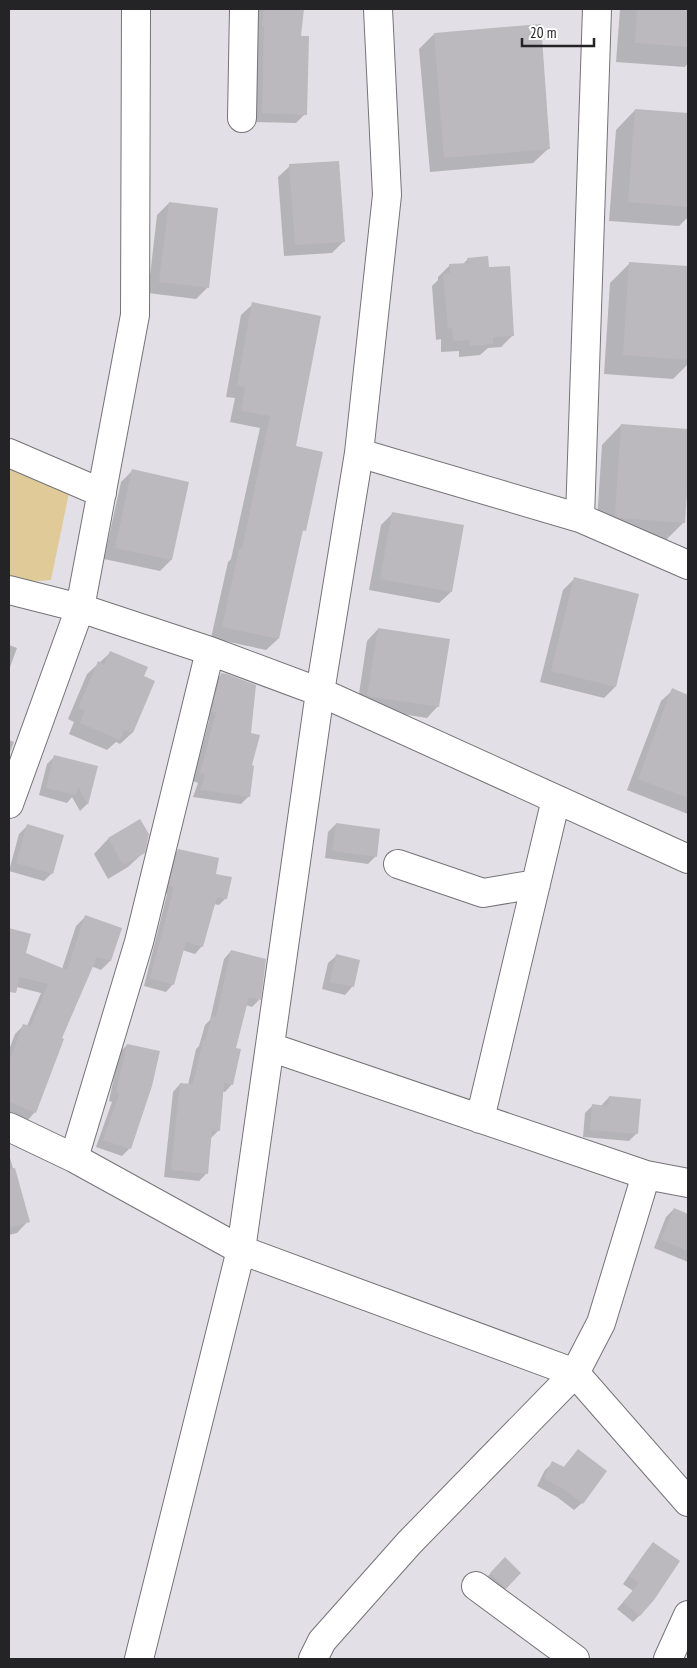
<svg xmlns="http://www.w3.org/2000/svg" width="697" height="1668" font-family="'PT Sans Narrow',sans-serif">
  <rect width="100%" height="100%" fill="#e2e0e6"/>
  <path fill="#dfca98" d="M 9,460 L 70,488 L 51,580 L 13,583 L 9,580 Z"/>
  <path fill="#0003" d="M 256,9 L 302,9 L 300,37 L 305,114 L 296,123 L 253,122 Z
    M 620,9 L 688,9 L 688,63 L 685,67 L 616,62 Z
    M 434,34 L 548,149 L 533,163 L 430,172 L 419,49 Z
    M 635,110 L 688,114 L 688,217 L 679,226 L 609,221 L 616,130 Z
    M 290,166 L 344,241 L 332,253 L 284,256 L 278,177 Z
    M 169,203 L 217,209 L 207,288 L 196,299 L 148,293 L 157,215 Z
    M 468,259 L 513,335 L 501,347 L 488,348 L 480,355 L 459,357 L 459,351 L 441,352 L 441,339 L 436,340 L 432,286 L 438,280 L 438,277 L 450,265 L 462,265 Z
    M 630,263 L 688,267 L 688,364 L 673,379 L 604,374 L 610,283 Z
    M 253,304 L 295,447 L 304,530 L 301,533 L 278,639 L 266,650 L 211,638 L 228,562 L 231,559 L 260,428 L 230,422 L 235,398 L 226,397 L 241,315 Z
    M 621,425 L 688,430 L 688,462 L 684,522 L 664,542 L 596,535 L 602,445 Z
    M 132,471 L 171,560 L 160,571 L 104,559 L 121,482 Z
    M 393,513 L 451,592 L 439,603 L 369,590 L 381,525 Z
    M 574,579 L 615,687 L 604,698 L 540,682 L 563,590 Z
    M 378,629 L 438,706 L 427,718 L 357,707 L 367,641 Z
    M 9,645 L 17,648 L 9,670 Z
    M 110,653 L 143,677 L 153,682 L 132,733 L 120,744 L 116,742 L 107,750 L 69,734 L 74,722 L 68,719 L 87,674 Z
    M 221,675 L 249,734 L 249,796 L 241,804 L 193,797 L 198,783 L 193,781 L 209,720 L 204,719 L 213,683 Z
    M 673,690 L 688,696 L 688,814 L 627,790 L 661,701 Z
    M 9,740 L 14,742 L 9,755 Z
    M 55,756 L 96,767 L 87,804 L 80,811 L 72,797 L 67,803 L 39,795 L 47,764 Z
    M 140,821 L 144,852 L 128,867 L 108,879 L 94,854 L 108,839 Z
    M 336,824 L 376,856 L 368,864 L 325,858 L 328,832 Z
    M 27,826 L 52,873 L 44,881 L 9,871 L 19,834 Z
    M 178,850 L 226,898 L 219,905 L 214,904 L 202,946 L 195,954 L 182,950 L 173,984 L 166,992 L 144,986 L 167,894 L 162,893 L 171,858 Z
    M 85,917 L 121,929 L 110,961 L 101,970 L 91,966 L 61,1039 L 35,1112 L 27,1121 L 9,1114 L 9,1050 L 15,1034 L 24,1025 L 27,1026 L 41,993 L 9,985 L 9,929 L 29,934 L 24,954 L 62,969 L 76,926 Z
    M 231,951 L 259,1000 L 252,1007 L 246,1005 L 234,1049 L 232,1084 L 225,1092 L 222,1091 L 219,1130 L 211,1138 L 206,1174 L 199,1181 L 164,1177 L 173,1092 L 180,1084 L 188,1085 L 196,1049 L 199,1046 L 205,1025 L 210,1020 L 224,959 Z
    M 336,956 L 358,961 L 352,987 L 345,995 L 322,989 L 328,963 Z
    M 127,1045 L 130,1148 L 122,1156 L 96,1147 L 112,1102 L 109,1101 L 119,1053 Z
    M 609,1097 L 637,1133 L 629,1141 L 583,1137 L 585,1113 L 593,1105 L 601,1106 Z
    M 9,1157 L 10,1158 L 28,1221 L 17,1233 L 9,1235 Z
    M 674,1209 L 688,1215 L 688,1262 L 654,1248 L 666,1217 Z
    M 578,1450 L 582,1503 L 574,1510 L 557,1497 L 537,1486 L 545,1470 L 553,1463 L 563,1468 Z
    M 653,1543 L 640,1615 L 633,1622 L 617,1609 L 633,1591 L 623,1584 L 647,1550 Z
    M 505,1559 L 520,1573 L 502,1592 L 487,1577 Z"/>
  <path fill="#bbb9be" d="M 264,9 L 304,9 L 301,36 L 309,36 L 307,115 L 262,113 L 264,26 L 262,26 Z
    M 637,9 L 688,9 L 688,47 L 635,43 Z
    M 541,24 L 550,149 L 444,158 L 434,33 Z
    M 635,109 L 688,113 L 688,207 L 628,202 Z
    M 339,161 L 345,242 L 295,245 L 289,164 Z
    M 169,202 L 218,208 L 209,288 L 159,282 Z
    M 488,256 L 489,267 L 510,266 L 514,336 L 493,337 L 493,344 L 470,346 L 470,340 L 453,341 L 452,328 L 448,329 L 443,274 L 450,273 L 449,264 L 468,263 L 467,258 Z
    M 629,262 L 688,266 L 688,360 L 623,355 Z
    M 252,302 L 321,316 L 296,446 L 323,452 L 306,531 L 303,530 L 279,639 L 222,627 L 239,549 L 242,549 L 270,416 L 241,411 L 245,387 L 237,385 Z
    M 621,424 L 688,429 L 688,479 L 685,523 L 619,518 L 615,516 Z
    M 132,469 L 189,482 L 172,560 L 115,548 Z
    M 392,512 L 464,525 L 452,592 L 380,579 Z
    M 574,577 L 639,594 L 616,687 L 551,671 Z
    M 378,628 L 450,639 L 439,707 L 367,696 Z
    M 110,651 L 148,667 L 144,676 L 155,681 L 133,733 L 124,730 L 120,740 L 80,723 L 85,710 L 78,708 L 98,661 L 104,665 Z
    M 221,673 L 227,674 L 256,685 L 251,733 L 260,735 L 252,765 L 254,766 L 250,797 L 200,790 L 205,775 L 200,773 L 216,712 L 211,712 Z
    M 672,688 L 688,695 L 688,798 L 638,779 Z
    M 54,755 L 98,766 L 88,805 L 78,787 L 76,795 L 46,788 Z
    M 140,819 L 149,834 L 145,853 L 123,865 L 108,838 Z
    M 336,823 L 380,829 L 377,857 L 332,851 Z
    M 27,824 L 64,835 L 53,874 L 16,863 Z
    M 178,849 L 219,858 L 216,874 L 232,877 L 227,899 L 217,897 L 203,947 L 186,942 L 174,985 L 150,978 L 174,887 L 169,886 Z
    M 85,915 L 122,928 L 111,961 L 97,957 L 62,1038 L 64,1039 L 36,1113 L 9,1102 L 9,1062 L 23,1024 L 31,1026 L 48,984 L 20,977 L 16,993 L 9,992 L 9,928 L 31,934 L 26,953 L 67,970 Z
    M 231,950 L 266,959 L 261,1000 L 249,997 L 236,1048 L 241,1049 L 233,1085 L 224,1083 L 220,1131 L 212,1130 L 208,1174 L 171,1170 L 180,1083 L 193,1084 L 203,1040 L 205,1041 L 212,1016 L 216,1017 Z
    M 336,954 L 360,960 L 354,987 L 330,982 Z
    M 127,1044 L 160,1051 L 152,1086 L 131,1149 L 103,1140 L 119,1094 L 116,1093 Z
    M 609,1096 L 641,1099 L 638,1134 L 590,1130 L 592,1104 L 608,1106 Z
    M 15,1168 L 30,1222 L 9,1228 L 9,1169 Z
    M 674,1208 L 688,1214 L 688,1251 L 661,1240 Z
    M 578,1449 L 607,1471 L 583,1504 L 565,1490 L 544,1478 L 552,1461 L 564,1467 Z
    M 653,1542 L 680,1561 L 654,1600 L 640,1616 L 623,1602 L 639,1583 L 629,1576 Z
    M 505,1557 L 521,1573 L 506,1589 L 490,1573 Z"/>
  <g fill="none" stroke-linecap="round" stroke-linejoin="round">
    <g stroke="#757378" stroke-width="30">
      <path id="minor" d="M 242,118 L 244,9
        M 9,453 L 102,493
        M 359,453 L 580,518 L 688,565
        M 580,518 L 597,9
        M 9,590 L 80,608 L 210,651 L 320,692 L 688,859
        M 9,804 L 80,608 L 135,315 L 136,9
        M 398,864 L 483,893 L 536,884
        M 270,1047 L 646,1175 L 688,1183
        M 480,1119 L 556,799
        M 9,1127 L 74,1158 L 241,1250 L 575,1373 L 688,1502
        M 74,1158 L 139,942 L 210,651
        M 476,1586 L 575,1659
        M 139,1659 L 241,1250 L 320,692 L 359,453 L 387,195 L 378,9
        M 313,1659 L 322,1641 L 409,1543 L 575,1373 L 601,1323 L 646,1175
        M 668,1659 L 688,1615"/>
    </g>
    <use href="#minor" stroke="#fff" stroke-width="28"/>
  </g>
  <rect width="697" height="1668" fill="none" stroke="#242325" stroke-width="20"/>
  <path d="M522 38v8h72v-8" fill="none" stroke="#242325" stroke-width="2.5"/>
  <text x="530" y="38" font-size="15" fill="#242325" stroke="#ffffff" stroke-width="4" paint-order="stroke">20 m</text>
</svg>
